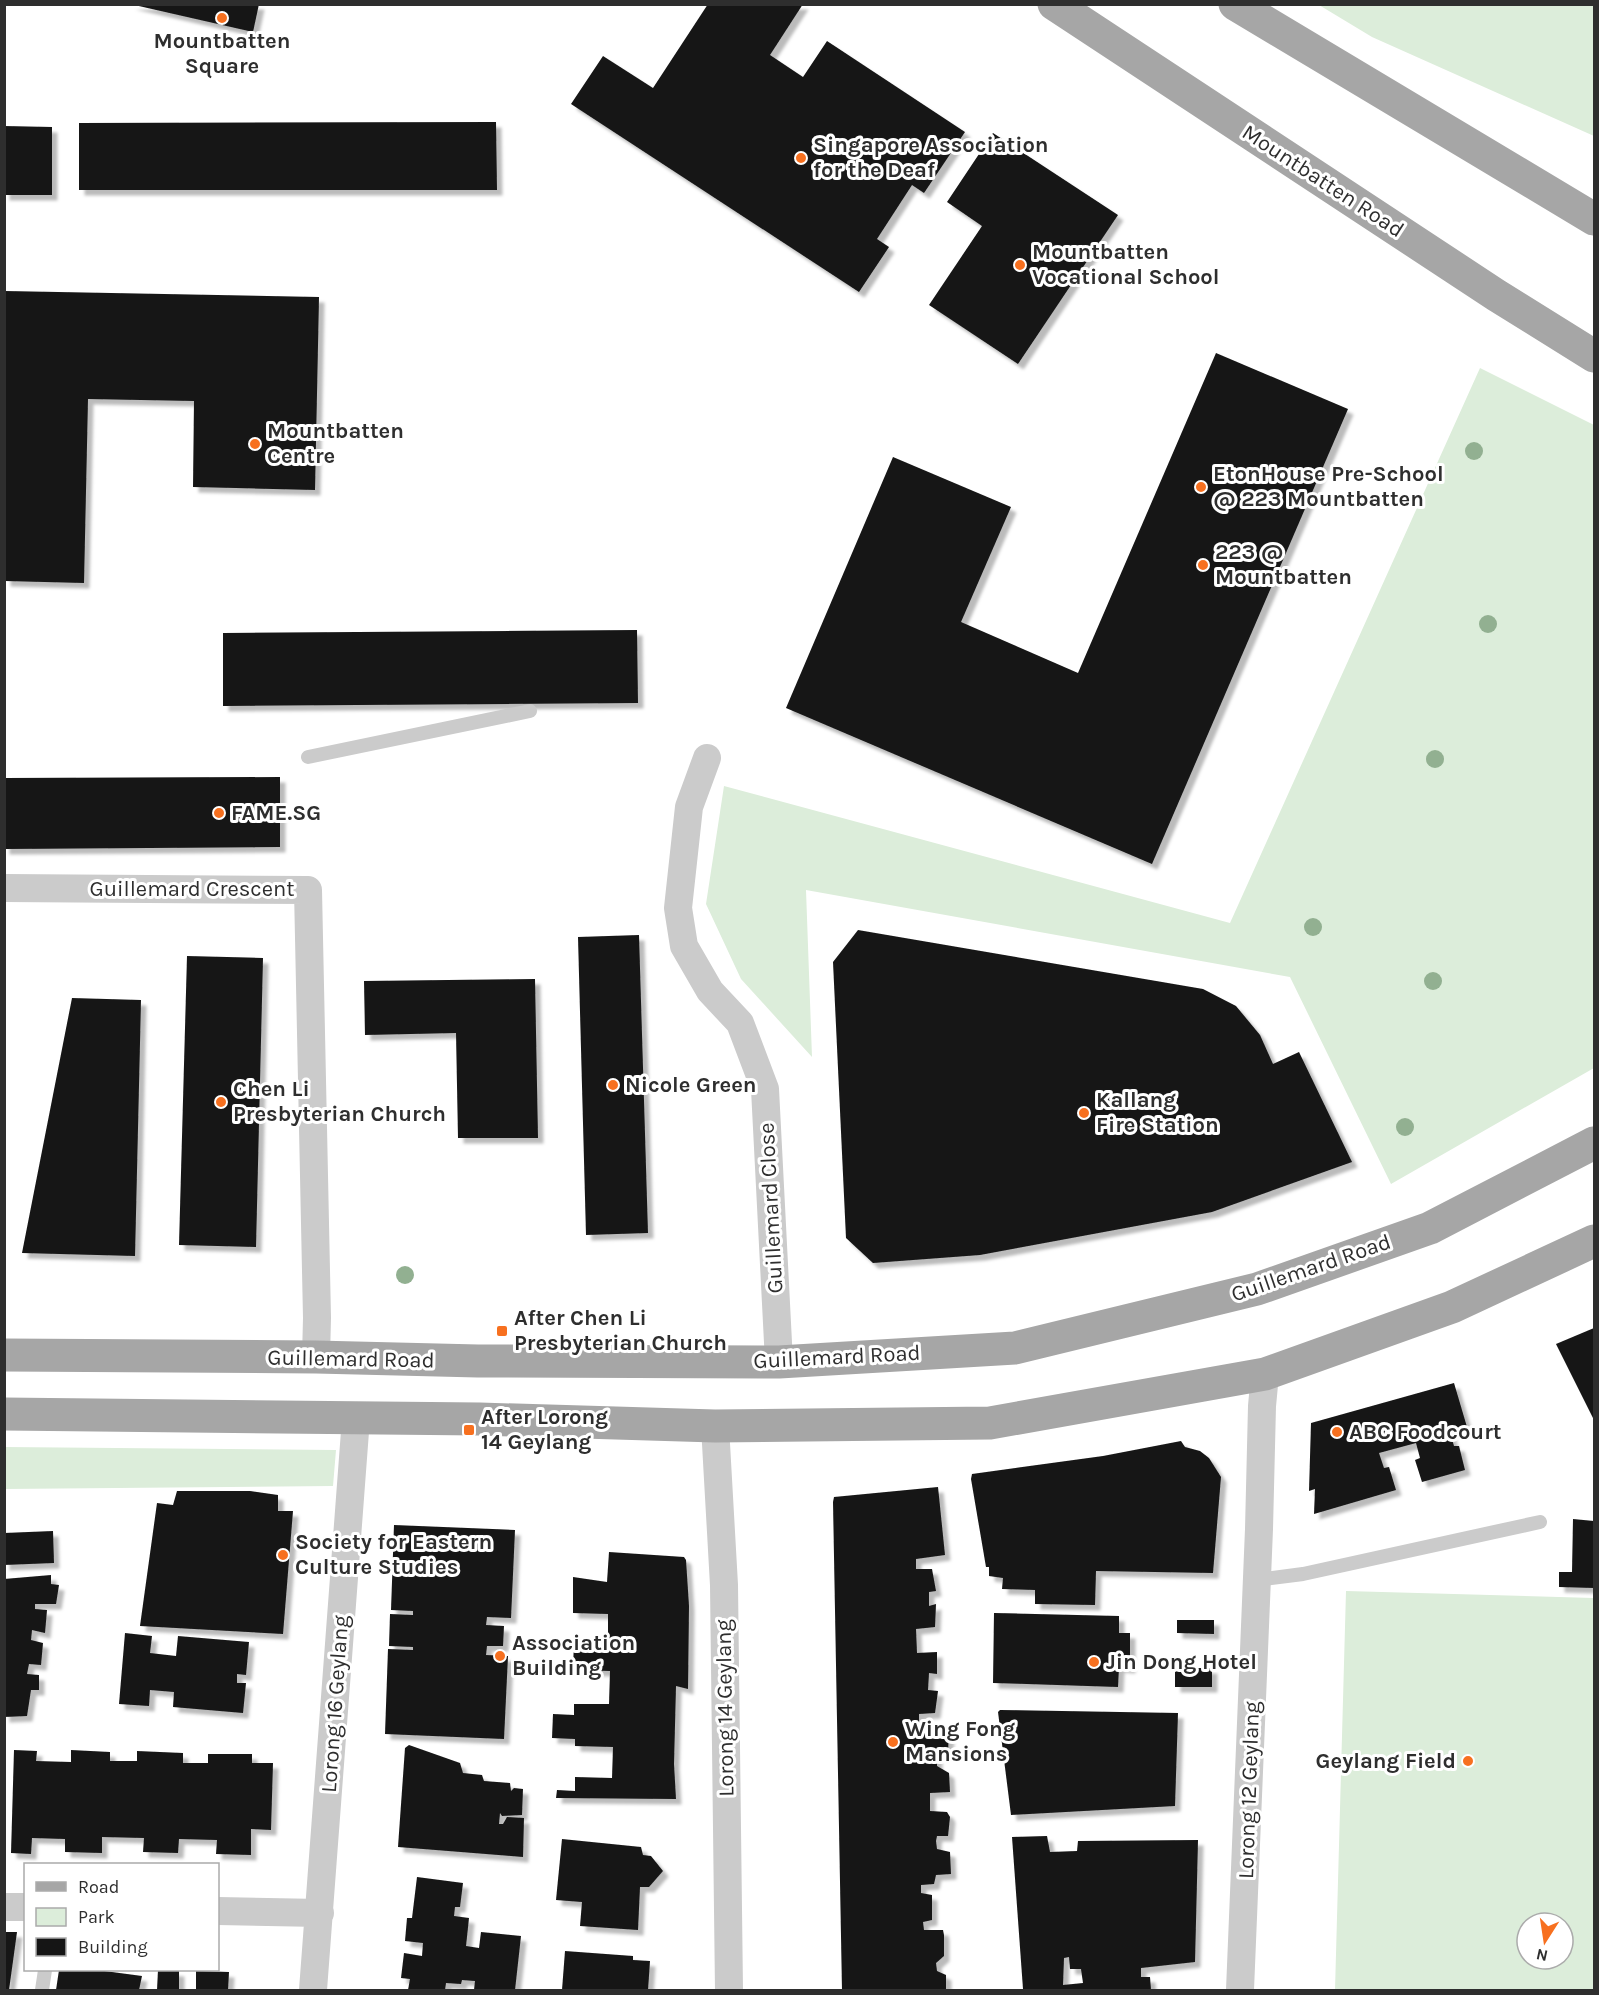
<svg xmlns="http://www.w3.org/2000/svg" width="1599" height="1995" font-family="Karla,sans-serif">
  <defs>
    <filter id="shadow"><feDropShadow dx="5.5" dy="5.5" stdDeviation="1.5" flood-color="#0004"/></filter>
  </defs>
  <rect width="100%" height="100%" fill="#fff"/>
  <path fill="#dcedda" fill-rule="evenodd" d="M 1319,5 L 1594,5 L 1594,136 L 1372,37 Z
    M 1480,368 L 1594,425 L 1594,1068 L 1391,1184 L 1290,977 L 806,890 L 812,1057 L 741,979 L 706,904 L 724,786 L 1230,923 Z
    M 5,1447 L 336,1450 L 333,1486 L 5,1489 Z
    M 1346,1591 L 1594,1598 L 1594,1990 L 1335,1990 ZM 1527,1923 L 1563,1923 L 1563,1959 L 1527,1959 Z"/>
  <path fill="#151515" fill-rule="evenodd" filter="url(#shadow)" d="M 130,4 L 259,4 L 253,32 Z
    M 708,4 L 803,4 L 770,55 L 803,77 L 827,41 L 965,132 L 924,193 L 912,185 L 877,239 L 889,247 L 859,292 L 571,104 L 603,56 L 653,88 Z
    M 496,122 L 497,190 L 79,190 L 79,123 Z
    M 4,126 L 52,127 L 52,195 L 4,195 Z
    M 993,133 L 1118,215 L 1018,364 L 929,305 L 982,226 L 947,202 Z
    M 5,291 L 319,297 L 315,490 L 193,487 L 194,401 L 88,399 L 84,583 L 5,581 Z
    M 1216,353 L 1348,409 L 1152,864 L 786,708 L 893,457 L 1011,507 L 961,622 L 1078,673 Z
    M 637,630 L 638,703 L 223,706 L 223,633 Z
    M 280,777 L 280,847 L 4,849 L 4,778 Z
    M 858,930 L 1203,989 L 1236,1006 L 1260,1035 L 1273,1064 L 1299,1052 L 1352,1162 L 1212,1212 L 980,1255 L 873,1263 L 846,1238 L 833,962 Z
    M 639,935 L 648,1233 L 586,1235 L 578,937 Z
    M 187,956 L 263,958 L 256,1247 L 179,1245 Z
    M 535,979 L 538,1138 L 458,1138 L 456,1033 L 365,1035 L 364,981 Z
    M 72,998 L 141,1000 L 135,1256 L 22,1253 Z
    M 1594,1328 L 1594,1420 L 1556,1344 Z
    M 1454,1383 L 1467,1427 L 1450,1432 L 1454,1446 L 1459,1446 L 1465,1470 L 1422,1482 L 1415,1460 L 1420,1458 L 1416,1443 L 1379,1453 L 1384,1468 L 1389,1467 L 1396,1490 L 1314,1514 L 1315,1489 L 1309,1491 L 1311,1423 Z
    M 1181,1441 L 1185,1447 L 1200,1451 L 1209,1458 L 1221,1477 L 1213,1573 L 1096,1571 L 1095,1605 L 1035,1604 L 1035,1590 L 1002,1589 L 1003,1578 L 989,1576 L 989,1567 L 986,1567 L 971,1479 L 972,1474 L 1103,1456 Z
    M 938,1487 L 945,1555 L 916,1559 L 916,1569 L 932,1569 L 936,1591 L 929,1592 L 929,1606 L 936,1604 L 935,1627 L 916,1629 L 917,1653 L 937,1652 L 937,1674 L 929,1673 L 928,1690 L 938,1691 L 935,1713 L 919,1714 L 919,1723 L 933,1723 L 932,1732 L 949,1732 L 948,1752 L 937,1753 L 937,1766 L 949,1773 L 950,1792 L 930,1793 L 930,1811 L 947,1812 L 950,1817 L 948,1836 L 937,1836 L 936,1841 L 937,1849 L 950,1852 L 951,1874 L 936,1875 L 934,1884 L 921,1885 L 921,1893 L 932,1895 L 932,1920 L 923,1922 L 924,1930 L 943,1930 L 944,1935 L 944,1956 L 936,1963 L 937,1971 L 946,1975 L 946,1990 L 842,1990 L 833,1502 L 834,1497 Z
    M 177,1491 L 250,1491 L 278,1495 L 278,1511 L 293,1511 L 283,1634 L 140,1626 L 157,1503 L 173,1505 Z
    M 1573,1519 L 1594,1521 L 1594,1588 L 1559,1587 L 1559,1572 L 1572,1572 Z
    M 394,1525 L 515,1530 L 511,1618 L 487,1617 L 486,1625 L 504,1626 L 503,1646 L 487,1646 L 486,1655 L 508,1656 L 504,1739 L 385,1734 L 388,1649 L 413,1650 L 413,1647 L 389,1646 L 390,1614 L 413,1615 L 413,1611 L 391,1610 Z
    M 53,1531 L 54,1563 L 4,1565 L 4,1533 Z
    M 609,1552 L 684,1557 L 686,1560 L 689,1606 L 688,1689 L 676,1686 L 674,1764 L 676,1799 L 556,1798 L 557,1790 L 575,1791 L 575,1777 L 612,1778 L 613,1747 L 575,1746 L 575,1739 L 552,1738 L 553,1714 L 574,1715 L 574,1704 L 609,1704 L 610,1671 L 573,1670 L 574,1639 L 608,1640 L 608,1614 L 573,1613 L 573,1577 L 607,1582 Z
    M 51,1575 L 51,1584 L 59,1585 L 56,1604 L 35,1604 L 35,1609 L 47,1610 L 45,1633 L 32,1630 L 31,1640 L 43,1643 L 41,1665 L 29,1664 L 27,1674 L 39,1675 L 39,1690 L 31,1690 L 27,1716 L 4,1717 L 4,1579 Z
    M 994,1613 L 1119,1616 L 1119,1633 L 1130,1633 L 1130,1668 L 1119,1667 L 1118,1687 L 993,1683 Z
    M 1177,1620 L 1214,1620 L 1214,1634 L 1177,1633 Z
    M 125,1633 L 152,1636 L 150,1653 L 176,1656 L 178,1636 L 249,1642 L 246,1675 L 237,1674 L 237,1683 L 246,1683 L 243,1713 L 173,1707 L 174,1692 L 150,1690 L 149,1706 L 119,1704 Z
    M 1175,1668 L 1212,1668 L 1212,1687 L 1175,1687 Z
    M 1000,1710 L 1178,1713 L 1175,1806 L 1011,1815 L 998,1712 Z
    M 409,1745 L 460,1763 L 463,1773 L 482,1775 L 484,1781 L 510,1783 L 511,1791 L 514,1788 L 523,1789 L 522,1815 L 502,1816 L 500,1813 L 499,1824 L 503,1824 L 507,1817 L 524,1818 L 523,1857 L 398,1847 L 405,1748 Z
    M 14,1750 L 37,1751 L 36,1761 L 71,1762 L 71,1750 L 110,1752 L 110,1761 L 137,1761 L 137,1751 L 183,1753 L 183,1763 L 208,1763 L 208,1754 L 252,1754 L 252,1763 L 273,1763 L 271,1830 L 251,1829 L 251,1855 L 216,1854 L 217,1840 L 179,1839 L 178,1853 L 143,1852 L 144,1838 L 102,1837 L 102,1853 L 65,1852 L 65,1839 L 32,1838 L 31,1854 L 11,1853 Z
    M 1047,1836 L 1050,1852 L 1077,1851 L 1078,1841 L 1198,1840 L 1195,1962 L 1141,1968 L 1141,1977 L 1150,1977 L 1151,1990 L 1023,1989 L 1012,1837 ZM 1069,1957 L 1070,1969 L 1081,1969 L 1083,1983 L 1063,1985 L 1064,1958 Z
    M 562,1839 L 641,1847 L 643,1855 L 651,1856 L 663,1871 L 649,1887 L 640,1887 L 638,1930 L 580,1926 L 582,1902 L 556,1900 Z
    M 417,1877 L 463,1883 L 460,1907 L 455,1907 L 454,1916 L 469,1918 L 466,1946 L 479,1948 L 481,1932 L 521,1936 L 515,1990 L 474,1990 L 475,1981 L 462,1980 L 461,1984 L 446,1983 L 445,1990 L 408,1990 L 410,1979 L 401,1978 L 404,1953 L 422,1956 L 423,1943 L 405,1941 L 407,1918 L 412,1918 Z
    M 4,1932 L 17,1932 L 9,1990 L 4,1990 Z
    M 565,1951 L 633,1956 L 633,1960 L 650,1961 L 648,1990 L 562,1990 Z
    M 59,1970 L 97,1970 L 142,1976 L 139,1990 L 56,1990 Z
    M 158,1970 L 179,1971 L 179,1990 L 157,1990 Z
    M 196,1971 L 229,1972 L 228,1990 L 196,1990 Z"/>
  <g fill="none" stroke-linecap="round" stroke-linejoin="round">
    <path stroke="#cbcbcb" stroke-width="14" d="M 308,757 L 530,711
      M 1257,1580 L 1303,1574 L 1540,1522
      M 42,1990 L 45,1970"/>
    <path stroke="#cbcbcb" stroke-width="28" d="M 707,758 L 689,807 L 678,908 L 684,946 L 710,991 L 740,1023 L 765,1089 L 779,1362
      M 4,888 L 308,890 L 317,1318 L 316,1357
      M 715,1426 L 724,1585 L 729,1990
      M 4,1907 L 26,1907
      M 218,1911 L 320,1913
      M 313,1990 L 356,1418
      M 1240,1990 L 1259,1529 L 1262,1406 L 1265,1374"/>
    <path stroke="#a6a6a6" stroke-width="33" d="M 1054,4 L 1496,295 L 1594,356
      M 1235,4 L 1594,219
      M 4,1355 L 316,1357 L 478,1361 L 779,1362 L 1015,1348 L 1257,1289 L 1430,1228 L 1594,1143
      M 4,1414 L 480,1419 L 715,1426 L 990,1423 L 1265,1374 L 1452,1307 L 1594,1241"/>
  </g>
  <g fill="#92b091">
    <circle cx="1474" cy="451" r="9"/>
    <circle cx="1488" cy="624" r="9"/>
    <circle cx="1435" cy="759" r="9"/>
    <circle cx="1313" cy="927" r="9"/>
    <circle cx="1433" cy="981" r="9"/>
    <circle cx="1405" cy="1127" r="9"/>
    <circle cx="405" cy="1275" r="9"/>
  </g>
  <g fill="#f7701f" stroke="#fff" stroke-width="2">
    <circle cx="222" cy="18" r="6"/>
    <circle cx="801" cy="158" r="6"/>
    <circle cx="1020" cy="265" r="6"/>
    <circle cx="255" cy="444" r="6"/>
    <circle cx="1201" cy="487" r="6"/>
    <circle cx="1203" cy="565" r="6"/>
    <circle cx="219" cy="813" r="6"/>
    <circle cx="613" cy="1085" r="6"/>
    <circle cx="221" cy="1102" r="6"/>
    <circle cx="1084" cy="1113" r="6"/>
    <rect x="496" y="1325" width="12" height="12" rx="3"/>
    <rect x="463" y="1424" width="12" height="12" rx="3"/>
    <circle cx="1337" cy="1432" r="6"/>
    <circle cx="283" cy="1555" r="6"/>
    <circle cx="500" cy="1656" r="6"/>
    <circle cx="1094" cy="1662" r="6"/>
    <circle cx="893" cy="1742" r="6"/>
    <circle cx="1468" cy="1761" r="6"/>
  </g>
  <g text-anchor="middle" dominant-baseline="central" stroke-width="6" stroke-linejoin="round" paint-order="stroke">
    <g font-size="22" font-weight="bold" fill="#2e2e2e" stroke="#fff" text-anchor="start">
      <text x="222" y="41" text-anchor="middle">Mountbatten<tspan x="222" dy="25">Square</tspan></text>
      <text x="813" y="145">Singapore Association<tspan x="813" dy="25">for the Deaf</tspan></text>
      <text x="1032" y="252">Mountbatten<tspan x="1032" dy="25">Vocational School</tspan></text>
      <text x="267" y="431">Mountbatten<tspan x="267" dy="25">Centre</tspan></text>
      <text x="1213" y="474">EtonHouse Pre-School<tspan x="1213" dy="25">@ 223 Mountbatten</tspan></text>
      <text x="1215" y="552">223 @<tspan x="1215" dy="25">Mountbatten</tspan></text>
      <text x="231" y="813">FAME.SG</text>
      <text x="625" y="1085">Nicole Green</text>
      <text x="233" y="1089">Chen Li<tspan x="233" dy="25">Presbyterian Church</tspan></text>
      <text x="1096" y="1100">Kallang<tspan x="1096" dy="25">Fire Station</tspan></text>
      <text x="514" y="1318">After Chen Li<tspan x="514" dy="25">Presbyterian Church</tspan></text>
      <text x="481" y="1417">After Lorong<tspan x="481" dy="25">14 Geylang</tspan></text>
      <text x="1349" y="1432">ABC Foodcourt</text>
      <text x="295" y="1542">Society for Eastern<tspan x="295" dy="25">Culture Studies</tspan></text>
      <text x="512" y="1643">Association<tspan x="512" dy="25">Building</tspan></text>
      <text x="1106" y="1662">Jin Dong Hotel</text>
      <text x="905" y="1729">Wing Fong<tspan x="905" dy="25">Mansions</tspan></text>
      <text x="1456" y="1761" text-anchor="end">Geylang Field</text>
    </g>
    <g font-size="22" fill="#2e2e2e" stroke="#fff">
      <text transform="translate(1323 181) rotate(33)">Mountbatten Road</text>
      <text x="192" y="889">Guillemard Crescent</text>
      <text transform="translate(771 1208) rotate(-93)">Guillemard Close</text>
      <text transform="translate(1311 1268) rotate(-19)">Guillemard Road</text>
      <text transform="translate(837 1357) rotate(-3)">Guillemard Road</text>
      <text transform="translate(351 1359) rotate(1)">Guillemard Road</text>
      <text transform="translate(335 1704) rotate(-86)">Lorong 16 Geylang</text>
      <text transform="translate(725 1708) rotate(-91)">Lorong 14 Geylang</text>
      <text transform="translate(1249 1790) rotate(-88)">Lorong 12 Geylang</text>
    </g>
  </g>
  <rect width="1599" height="1995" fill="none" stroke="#2e2e2e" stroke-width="12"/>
  <rect x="24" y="1863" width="195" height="108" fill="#ffffff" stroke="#ababab" stroke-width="1.5"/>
  <rect x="36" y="1882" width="30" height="9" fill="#a6a6a6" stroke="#ababab" stroke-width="1.5"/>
  <text x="78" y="1893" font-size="18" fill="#2e2e2e">Road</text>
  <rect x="36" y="1908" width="30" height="18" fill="#dcedda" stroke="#ababab" stroke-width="1.5"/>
  <text x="78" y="1923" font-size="18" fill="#2e2e2e">Park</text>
  <rect x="36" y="1938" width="30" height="18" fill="#151515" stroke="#ababab" stroke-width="1.5"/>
  <text x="78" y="1953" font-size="18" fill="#2e2e2e">Building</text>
  <g transform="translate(1545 1941) rotate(192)"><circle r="28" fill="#ffffff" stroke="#ababab" stroke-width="1.5"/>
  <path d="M0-4.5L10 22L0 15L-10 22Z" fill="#f7701f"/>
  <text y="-9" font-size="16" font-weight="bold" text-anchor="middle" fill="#2e2e2e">N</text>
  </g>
</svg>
